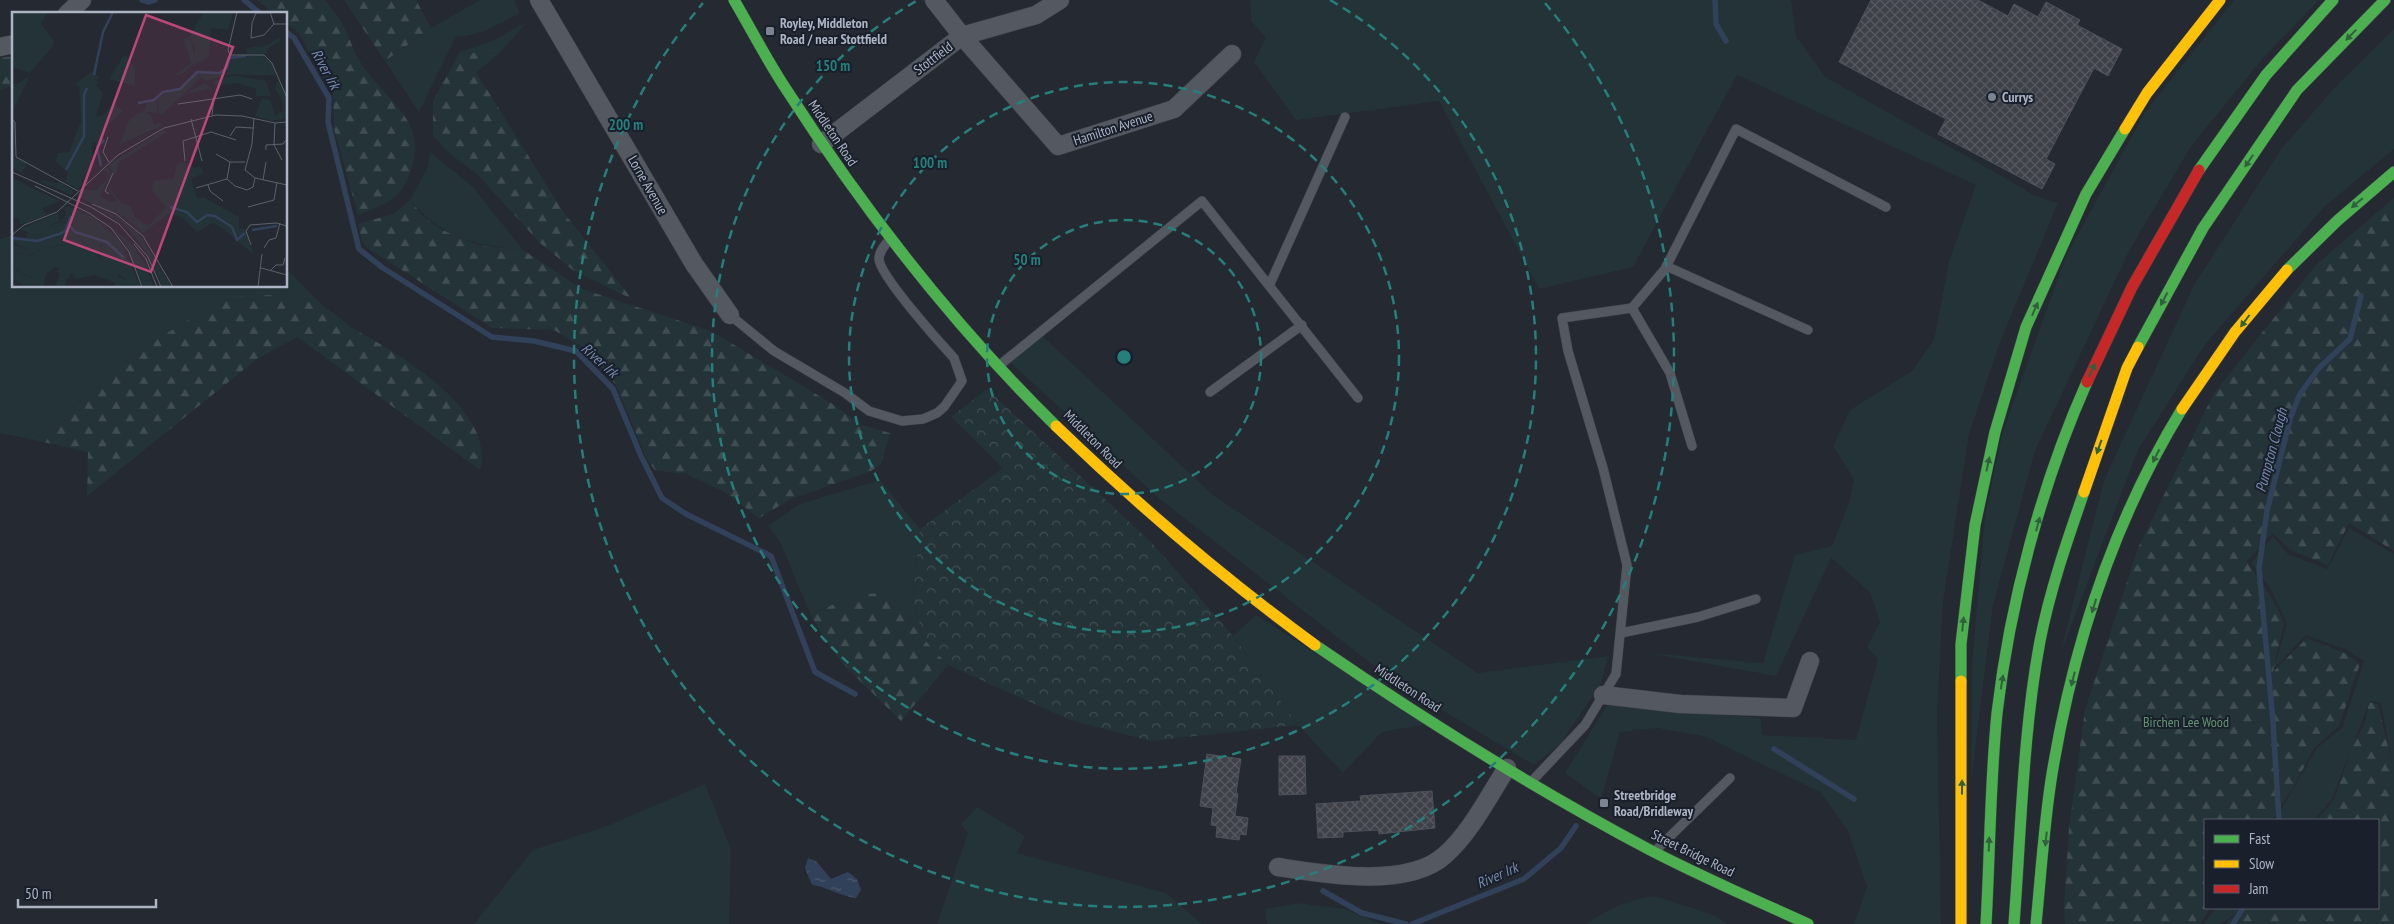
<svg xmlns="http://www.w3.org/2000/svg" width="2394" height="924" font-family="'PT Sans Narrow',sans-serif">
  <defs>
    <pattern id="forest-firs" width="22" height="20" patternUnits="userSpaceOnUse" patternTransform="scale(1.25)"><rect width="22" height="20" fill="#233337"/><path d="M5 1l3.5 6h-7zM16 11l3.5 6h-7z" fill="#404e52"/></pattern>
    <pattern id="park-crowns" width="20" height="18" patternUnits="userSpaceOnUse" patternTransform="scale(1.25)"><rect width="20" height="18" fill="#233337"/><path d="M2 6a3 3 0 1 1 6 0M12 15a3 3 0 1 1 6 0" fill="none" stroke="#404e52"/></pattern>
    <pattern id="water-ripples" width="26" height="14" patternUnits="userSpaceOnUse" patternTransform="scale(1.25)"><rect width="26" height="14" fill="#32415a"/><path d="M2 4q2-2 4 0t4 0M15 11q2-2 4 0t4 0" fill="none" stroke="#4d5a70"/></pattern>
    <pattern id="building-cross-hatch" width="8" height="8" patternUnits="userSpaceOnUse" patternTransform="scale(1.25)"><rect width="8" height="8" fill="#3e4148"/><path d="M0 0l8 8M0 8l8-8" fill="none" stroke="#575a61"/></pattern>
  </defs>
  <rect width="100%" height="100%" fill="#252931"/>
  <path fill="#233337" d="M 480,0 L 514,0 L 520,13 C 500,23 479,37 456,36 L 419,112 L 385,61 L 431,28 Z
    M 1250,0 L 1791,0 L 1796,36 L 1825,77 L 2007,179 L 2035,196 L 2058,203 L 2000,342 L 1969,434 L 1943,602 L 1937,714 L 1941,924 L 1854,924 L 1867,887 L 1848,831 L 1820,792 L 1704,736 L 1657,728 L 1620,732 L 1601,799 L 1565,773 L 1607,705 L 1761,718 L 1762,735 L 1856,740 L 1878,659 L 1867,647 L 1880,622 L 1870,592 L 1831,558 L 1776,676 L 1648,653 L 1763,663 L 1795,555 L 1832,546 L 1849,503 L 1854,479 L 1833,446 L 1850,410 L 1912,371 L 1934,340 L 1949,261 L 1976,185 L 1737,75 L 1633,267 L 1539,289 L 1439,101 L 1296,120 L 1254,62 L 1266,38 L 1251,21 Z
    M 2234,0 L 2319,0 L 2264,57 L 2192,145 L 2129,251 L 2035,451 L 1993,605 L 1971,783 L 1972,663 L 1985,516 L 2002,434 L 2066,256 L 2145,112 Z
    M 528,21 L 499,54 L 460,52 L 494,40 Z
    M 2394,29 L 2394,149 L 2324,207 L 2204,346 L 2138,450 L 2060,655 L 2104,480 L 2194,285 L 2281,149 L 2339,83 Z
    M 430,152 L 472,186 L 523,250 C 474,244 444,240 410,200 L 428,167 Z
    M 14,235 L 14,286 L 286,286 L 286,268 L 324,307 L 273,295 L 141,349 L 34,440 L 0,433 L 0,239 Z
    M 1036,330 L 1213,495 L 1478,673 L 1608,656 L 1601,684 L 1560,744 L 1534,765 L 1395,682 L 1160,499 L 1003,356 Z
    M 880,480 L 920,529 L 912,597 L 924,639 L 897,604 L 851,595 L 811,616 L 781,544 L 768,526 L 800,504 Z
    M 2349,528 L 2394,554 L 2394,775 L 2381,703 L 2370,701 L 2332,799 L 2314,820 L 2275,820 L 2317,748 L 2342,728 L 2364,661 L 2347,650 L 2306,635 L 2274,668 L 2287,624 L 2269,586 L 2251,563 L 2273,536 L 2288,554 L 2327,569 Z
    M 1256,615 L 1427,724 L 1382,732 L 1343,773 L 1298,725 L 1233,636 Z
    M 705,784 L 731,850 L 729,924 L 474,924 L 533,850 L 607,826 Z
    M 977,807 L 1025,836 L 1017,853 L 1166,893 L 1202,924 L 937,924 L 968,833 L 961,824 Z
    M 1655,896 L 1716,916 L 1728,924 L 1586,924 C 1611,908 1626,900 1655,896 Z
    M 1298,903 L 1345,909 L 1382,924 L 1267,924 L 1265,909 Z
    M 2215,908 L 2244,908 L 2221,924 L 2204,924 Z"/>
  <path fill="url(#forest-firs)" d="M 257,0 L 325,0 C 331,8 338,16 343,25 C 350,37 353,52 361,63 C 385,101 429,120 411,170 C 400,202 386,203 358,215 L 334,129 L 333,93 L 298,32 L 286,23 L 286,14 L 274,14 Z
    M 344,0 L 416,0 L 431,28 L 385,61 Z
    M 460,52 L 499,54 L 476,72 L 564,213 L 632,299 L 574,271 L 539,242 L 477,174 L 449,153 L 433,136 L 433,101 Z
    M 14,56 L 14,85 L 0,90 L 0,58 Z
    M 2394,198 L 2394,551 L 2349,523 L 2328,565 L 2290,550 L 2273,533 L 2247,561 L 2275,603 L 2284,623 L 2273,672 L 2307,638 L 2347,654 L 2360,664 L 2339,726 L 2314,748 L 2292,790 L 2271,820 L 2205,820 L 2205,908 L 2210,908 L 2200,924 L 2065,924 L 2064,903 L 2069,828 L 2085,710 L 2138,548 L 2214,393 L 2316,265 Z
    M 410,200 L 422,215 L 440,229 L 478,245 L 523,250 L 582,289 L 711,331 L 831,403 L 862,425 L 890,433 L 881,464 L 871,471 L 791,499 L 759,518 L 724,492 L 689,475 L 655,470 L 647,460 L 616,385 L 588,350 L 554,330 L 492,328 L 366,247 L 362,241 L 358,224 L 393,214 Z
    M 273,295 C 289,299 311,300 325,308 C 336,313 345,324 356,330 C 398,354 497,410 480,470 L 297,337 L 257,359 L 87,496 L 88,452 L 34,440 L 141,349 L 226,297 Z
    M 880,593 L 897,603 L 924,639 L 948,665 L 901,721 L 850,671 L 831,649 L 811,616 L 851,595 Z
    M 2369,702 L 2378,704 L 2394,772 L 2394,924 L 2226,924 L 2227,921 L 2249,908 L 2378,908 L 2378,820 L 2317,820 L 2334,800 L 2353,744 L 2365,723 Z"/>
  <path fill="url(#park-crowns)" d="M 987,389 L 1154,545 L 1233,636 L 1298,725 L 1151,741 L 1070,720 L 948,665 L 924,639 L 912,597 L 920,529 L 1003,468 L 951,417 Z"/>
  <path fill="url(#water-ripples)" d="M 808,858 L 816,861 L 831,879 L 848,872 L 857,879 L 861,890 L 856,898 C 840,896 827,887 812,885 L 805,868 Z"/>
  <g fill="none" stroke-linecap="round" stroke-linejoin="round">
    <path stroke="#32415a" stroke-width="5.5" d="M 142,0 L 148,2 L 155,0
      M 244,0 L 261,14
      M 1715,0 L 1716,24 L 1726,41
      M 286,32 L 294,38 L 329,98 L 328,122 L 359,249 L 383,268 L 492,337 L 534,341 L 576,351 L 613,389 L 641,456 L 662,498 L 686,514 L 771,556 L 815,672 L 855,694
      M 1774,749 L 1854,799
      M 2279,820 L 2273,722 L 2259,568 L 2267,511 L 2291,416 L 2300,394 L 2319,368 L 2350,339 L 2361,296
      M 1323,891 L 1362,913 L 1406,924
      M 1412,924 L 1524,879 L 1561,848 L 1576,826
      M 2233,924 L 2243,908"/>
  </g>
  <path fill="url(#building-cross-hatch)" stroke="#4c515a" d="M 1871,0 L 1978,0 L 2008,16 L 2014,4 L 2038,17 L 2046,2 L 2080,20 L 2077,25 L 2122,49 L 2108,76 L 2094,68 L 2046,159 L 2055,164 L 2042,189 L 1938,134 L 1946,119 L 1839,62 Z
    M 1207,754 L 1241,759 L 1236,793 L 1238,794 L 1235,816 L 1248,818 L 1246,835 L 1240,834 L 1239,840 L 1216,837 L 1217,826 L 1211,825 L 1213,808 L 1200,806 Z
    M 1279,756 L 1305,756 L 1306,794 L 1279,795 Z
    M 1432,791 L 1435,828 L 1379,834 L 1378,830 L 1343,832 L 1343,837 L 1318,838 L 1316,804 L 1361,801 L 1360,796 Z"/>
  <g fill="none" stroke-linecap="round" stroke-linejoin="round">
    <g stroke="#41444b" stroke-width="10">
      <path id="lane" d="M 1666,266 L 1808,330
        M 1270,284 L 1345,117
        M 1632,308 L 1670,373 L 1692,446
        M 730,315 L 774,351 L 845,393 L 869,411 L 902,421 L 923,419 L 937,413 L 944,407 L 962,381 L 954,358 C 940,343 880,276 879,259 C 879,251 885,245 890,239
        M 1001,364 L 1202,201 L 1358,398
        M 1210,392 L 1302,325
        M 1621,633 L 1698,617 L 1756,599
        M 1532,781 L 1585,725 L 1616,674 L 1627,565 L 1603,468 L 1568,351 L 1562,318 L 1632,308 L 1665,269 L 1736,129 L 1886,207
        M 1656,850 L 1730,778"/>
    </g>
    <g stroke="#41444b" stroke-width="19">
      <path id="street" d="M 539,0 L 694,264 L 730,315
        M 934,0 L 962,36 L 1058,146 L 1174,109 L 1232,54
        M 67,14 L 82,0
        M 0,47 L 14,44
        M 821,144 L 962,36 L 1036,15 L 1060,0
        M 1603,695 L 1680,704 L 1793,708 L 1810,661
        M 1278,867 C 1323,874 1408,889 1445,855 C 1471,832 1488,797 1507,768"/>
    </g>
    <g stroke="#41444b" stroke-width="12">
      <path id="fast" d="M 734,0 C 751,29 767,60 786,89 C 864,210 953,325 1056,426
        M 2199,170 L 2266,75 L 2333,0
        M 2287,270 L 2337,221 L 2394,172
        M 2138,347 L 2203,228 L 2297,90 L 2385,0
        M 1315,645 C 1423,719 1535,789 1650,850 C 1702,877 1755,900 1808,924
        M 1961,681 L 1961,644 L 1975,525 L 1995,432 L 2026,327 L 2086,194 L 2125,129
        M 1986,924 C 1990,854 1990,783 1997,713 C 2010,602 2042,483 2087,382
        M 2014,924 C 2021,832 2023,731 2040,641 C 2050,590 2067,541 2084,492
        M 2036,924 C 2041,874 2044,823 2052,774 C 2073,646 2114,520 2182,409"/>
    </g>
    <g stroke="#41444b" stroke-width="12">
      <path id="slow" d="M 2125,129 L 2147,93 L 2220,0
        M 2182,409 L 2235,332 L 2287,270
        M 1056,426 C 1138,505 1223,578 1315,645
        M 2084,492 L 2127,368 L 2138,347
        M 1961,681 L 1961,924"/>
    </g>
    <g stroke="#41444b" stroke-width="12">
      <path id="jam" d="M 2087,382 L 2132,287 L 2199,170"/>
    </g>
    <use href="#lane" stroke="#545860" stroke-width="9"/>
    <use href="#street" stroke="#545860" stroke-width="18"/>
    <use href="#fast" stroke="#4caf50" stroke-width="11"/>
    <use href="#slow" stroke="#ffc107" stroke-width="11"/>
    <use href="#jam" stroke="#c62828" stroke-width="11"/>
  </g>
  <defs><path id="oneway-solid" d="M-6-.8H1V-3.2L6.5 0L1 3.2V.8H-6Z" transform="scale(1.25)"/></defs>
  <g fill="#30603c">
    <use href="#oneway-solid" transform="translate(2351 35) rotate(134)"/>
    <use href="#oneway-solid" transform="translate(2249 161) rotate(124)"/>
    <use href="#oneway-solid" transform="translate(2357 203) rotate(140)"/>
    <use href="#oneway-solid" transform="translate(2164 299) rotate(118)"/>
    <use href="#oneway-solid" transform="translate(2035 309) rotate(-66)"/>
    <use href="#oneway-solid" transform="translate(2245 321) rotate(127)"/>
    <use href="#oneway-solid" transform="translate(2092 370) rotate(-65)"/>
    <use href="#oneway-solid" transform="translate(2099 447) rotate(110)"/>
    <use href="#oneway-solid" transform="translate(2156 456) rotate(117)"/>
    <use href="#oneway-solid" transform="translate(1988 464) rotate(-78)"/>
    <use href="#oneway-solid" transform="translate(2038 524) rotate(-75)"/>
    <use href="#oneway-solid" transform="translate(2094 606) rotate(107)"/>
    <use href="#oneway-solid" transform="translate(1963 624) rotate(-84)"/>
    <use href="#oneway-solid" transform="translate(2073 679) rotate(104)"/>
    <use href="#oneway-solid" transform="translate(2002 682) rotate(-81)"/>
    <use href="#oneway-solid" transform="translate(1962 787) rotate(-90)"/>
    <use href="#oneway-solid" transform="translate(2046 839) rotate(96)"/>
    <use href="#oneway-solid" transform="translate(1989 844) rotate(-88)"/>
  </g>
  <g fill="none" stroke="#277f7b" stroke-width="2.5" stroke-dasharray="9 6">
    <circle cx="1124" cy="357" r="137"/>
    <circle cx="1124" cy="357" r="275"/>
    <path d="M1330 0A412 412 0 1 1 918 0"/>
    <path d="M1545 3A550 550 0 1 1 703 3"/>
  </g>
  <g fill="#7d8491" stroke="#191f2b" stroke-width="2">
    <rect x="765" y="26" width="10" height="10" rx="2.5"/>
    <circle cx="1992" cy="97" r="5"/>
    <rect x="1599" y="798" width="10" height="10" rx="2.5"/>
  </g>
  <g text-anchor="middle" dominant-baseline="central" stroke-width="4" stroke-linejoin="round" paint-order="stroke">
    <g font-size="14" font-weight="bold" fill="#adb5c4" stroke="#191f2b" text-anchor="start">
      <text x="780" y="23">Royley, Middleton<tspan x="780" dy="16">Road / near Stottfield</tspan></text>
      <text x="2002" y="97">Currys</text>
      <text x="1614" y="795">Streetbridge<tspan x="1614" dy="16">Road/Bridleway</tspan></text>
    </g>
    <g font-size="14" fill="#adb5c4" stroke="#191f2b">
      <text transform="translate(933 58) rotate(-37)">Stottfield</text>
      <text transform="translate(1113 128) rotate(-18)">Hamilton Avenue</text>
      <text transform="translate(833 133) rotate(56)">Middleton Road</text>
      <text transform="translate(648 185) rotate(60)">Lorne Avenue</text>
      <text transform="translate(1093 439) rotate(45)">Middleton Road</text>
      <text transform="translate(1408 688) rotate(33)">Middleton Road</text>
      <text transform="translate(1693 853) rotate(26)">Street Bridge Road</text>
    </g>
    <g font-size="14" fill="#659372" stroke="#191f2b">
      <text x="2186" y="722">Birchen Lee Wood</text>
    </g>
    <g font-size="15" font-style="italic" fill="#758aac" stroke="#191f2b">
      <text transform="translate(326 69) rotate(61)">River Irk</text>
      <text transform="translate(600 360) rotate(42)">River Irk</text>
      <text transform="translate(2271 450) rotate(-75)">Pumpton Clough</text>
      <text transform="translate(1497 875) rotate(-24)">River Irk</text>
    </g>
  </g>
  <g transform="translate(12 12)">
    <rect width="275" height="275" fill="#252931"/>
    <path d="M 0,0 L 36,0 L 29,12 L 42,29 L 41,34 L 18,61 L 0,55 ZM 192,0 L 221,0 L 216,18 L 199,16 L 197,45 L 181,54 L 183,36 L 178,23 ZM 113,42 L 123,56 L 123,74 L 97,67 ZM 82,58 L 87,67 L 82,67 L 86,70 L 84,74 L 91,81 L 84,104 L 90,104 L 102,91 L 111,99 L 91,118 L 91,126 L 86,133 L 80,130 L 80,159 L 70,168 L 71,172 L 66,177 L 53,170 L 56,161 L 43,148 L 46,141 L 57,140 L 69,109 L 67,74 L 63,72 ZM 14,66 L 17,66 L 0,100 L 0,71 L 6,72 ZM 145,89 L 146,101 L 129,100 L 133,98 L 135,90 ZM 0,108 L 3,110 L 2,145 L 15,151 L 10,161 L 0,155 ZM 153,117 L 154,121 L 107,150 L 104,163 L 102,162 L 96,153 ZM 172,150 L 183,156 L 188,154 L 192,161 L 179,167 L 185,186 L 193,186 L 227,205 L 227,217 L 233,217 L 242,243 L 214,219 L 201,211 L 185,220 L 169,205 L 156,202 L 131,221 L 112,205 L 64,184 L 70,177 L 84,179 L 96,165 L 96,162 L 91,158 L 95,155 L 99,161 L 88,184 L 98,190 L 105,188 L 96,178 L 103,167 L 98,178 L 110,191 L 119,194 L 123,205 L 136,214 L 154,195 L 140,179 L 141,169 L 162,166 L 165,152 ZM 0,166 L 26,179 L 48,189 L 30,197 L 35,203 L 8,213 L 7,207 L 0,206 ZM 30,168 L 45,172 L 47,170 L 62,179 L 60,183 L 29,170 ZM 80,193 L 104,204 L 126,220 L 160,275 L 150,275 L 138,246 L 124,226 L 109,210 ZM 54,203 L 77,234 L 82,230 L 80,226 L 91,227 L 93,230 L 88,234 L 91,237 L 85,242 L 87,246 L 108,260 L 106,264 L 114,268 L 111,274 L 83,263 L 63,267 L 65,260 L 62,267 L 61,261 L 57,263 L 59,267 L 55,266 L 53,275 L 43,275 L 48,262 L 45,259 L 48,257 L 43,255 L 34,262 L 31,275 L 14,275 L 9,272 L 8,274 L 9,271 L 5,270 L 3,274 L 1,273 L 5,269 L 0,267 L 1,256 L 19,266 L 0,241 L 18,244 L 28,237 L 59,232 L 73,234 L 58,212 L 51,210 L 46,215 L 38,213 L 48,210 ZM 89,206 L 119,231 L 133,252 L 142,275 L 131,275 L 113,230 ZM 12,221 L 35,223 L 37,226 L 20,230 L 15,238 L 0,229 L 2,224 L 16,226 Z" fill="#233337"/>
    <path d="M 178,23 L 184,50 L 172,61 L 161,64 L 179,51 L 171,26 L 175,27 ZM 268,25 L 269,29 L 257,35 L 254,42 L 235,41 L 234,36 L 255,33 ZM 237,41 L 249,43 L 259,50 L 264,63 L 258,63 L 254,51 L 232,58 L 237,63 L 221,62 L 194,69 L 188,65 L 188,61 L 207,61 L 215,57 L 218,47 L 231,46 L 238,44 L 222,45 ZM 186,60 L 188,66 L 171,83 L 193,71 L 200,76 L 199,80 L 197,77 L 170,83 L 150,103 L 147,101 L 146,88 L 154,80 L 168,78 ZM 222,63 L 254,69 L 259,84 L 244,84 L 244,77 L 226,71 L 203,74 L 202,69 ZM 266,68 L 275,87 L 275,106 L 260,109 L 243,104 L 250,86 L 259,89 L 263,104 L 272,98 L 270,88 L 263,77 ZM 56,194 L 83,206 L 108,229 L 129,275 L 104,275 L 102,274 L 104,270 L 111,274 L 114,268 L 88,246 L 91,227 L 80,226 L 82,230 L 78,234 L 72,230 L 54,204 L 52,196 ZM 46,201 L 48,209 L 38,213 L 46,215 L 51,211 L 58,212 L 73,234 L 60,232 L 28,237 L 18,244 L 0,241 L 0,232 L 15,238 L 20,230 L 37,227 L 35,223 L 19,222 L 8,217 Z" fill="#233337"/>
    <path d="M 254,51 L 258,63 L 237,63 L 232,58 L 233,52 ZM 133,100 L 139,103 L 142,113 L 149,110 L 150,114 L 108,132 L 116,110 L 126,101 ZM 0,241 L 11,252 L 19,266 L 2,256 L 0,259 Z" fill="#233337"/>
    <path fill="none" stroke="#32415a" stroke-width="2.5" d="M 82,63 L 91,20 L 101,0M 126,91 L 142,88 L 151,80 L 168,77 L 185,60 L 207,61 L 215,56 L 217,46 L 234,44M 89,154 L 85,135 L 92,128M 54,158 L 72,124 L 72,83 L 75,76M 158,195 L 175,200 L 185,210 L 195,203 L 203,204 L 220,215 L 225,228 L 233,221M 56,212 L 63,220 L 95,230 L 112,246M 240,218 L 265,214M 0,226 L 25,229 L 47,222 L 53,219 L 59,204"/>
    <path fill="none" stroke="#5b616c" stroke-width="1" d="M 225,0 L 216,38 L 218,43 L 252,43 L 260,51 L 275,86M 258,0 L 262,12 L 275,12M 257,1 L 244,1 L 240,11 L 239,26 L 252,23 L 262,12M 166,92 L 228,83 L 240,87M 200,103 L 202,85M 242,106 L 240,132 L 233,158 L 243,166 L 275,173M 0,107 L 3,110 L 4,145 L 66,179M 179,107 L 190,149M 263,111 L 262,133 L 270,148M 218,124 L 224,115 L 241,116M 96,125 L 91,140 L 97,150M 254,138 L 254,133 L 271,132 L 275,127M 204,142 L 218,150M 173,149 L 171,129 L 199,120 L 224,128M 233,150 L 218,150 L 215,167 L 223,174 L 235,178 L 241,175 L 243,166M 0,160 L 79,195 L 107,212 L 136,245 L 149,275M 251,168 L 254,150M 196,173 L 198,179 L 211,189M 23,174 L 77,201 L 99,216 L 117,240 L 130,275M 184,176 L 215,167M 97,182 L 93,179 L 101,161M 80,192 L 104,202 L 131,224 L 161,275M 236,195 L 262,188 L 265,170M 0,223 L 12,213 L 45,200 L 106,143 L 152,116 L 204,103 L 230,104 L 263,111 L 275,110M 122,232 L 134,247 L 145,275M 239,233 L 234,219 L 238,213 L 264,211 L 275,214M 252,236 L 257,228 L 264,226 L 268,211M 249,256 L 275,263M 258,259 L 264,253 L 271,253 L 273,246M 246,275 L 250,242"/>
    <path fill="#bc477a" fill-opacity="0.15" stroke="#bc477a" stroke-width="2.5" d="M 134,3 L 221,35 L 139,260 L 52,228 Z"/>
    <rect width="275" height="275" fill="none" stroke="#adb5c4" stroke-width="2.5"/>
  </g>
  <circle cx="1124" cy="357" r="8" fill="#277f7b" stroke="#191f2b" stroke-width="2.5"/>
  <g font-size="15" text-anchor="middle" font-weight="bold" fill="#277f7b" stroke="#191f2b" stroke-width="4" stroke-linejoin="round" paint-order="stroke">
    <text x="833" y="71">150 m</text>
    <text x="626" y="130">200 m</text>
    <text x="930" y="168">100 m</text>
    <text x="1027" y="265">50 m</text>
  </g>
  <rect x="2204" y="819" width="175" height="90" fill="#191f2b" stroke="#545b68"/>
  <rect x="2214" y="835" width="25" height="8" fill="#4caf50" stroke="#545b68"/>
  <text x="2249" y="844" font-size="15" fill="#adb5c4">Fast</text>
  <rect x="2214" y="860" width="25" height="8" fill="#ffc107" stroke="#545b68"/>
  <text x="2249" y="869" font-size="15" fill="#adb5c4">Slow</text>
  <rect x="2214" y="885" width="25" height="8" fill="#c62828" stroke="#545b68"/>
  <text x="2249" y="894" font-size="15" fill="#adb5c4">Jam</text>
  <path d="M18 899v8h138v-8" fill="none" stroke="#adb5c4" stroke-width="2.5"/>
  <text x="25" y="899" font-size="15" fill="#adb5c4" stroke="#191f2b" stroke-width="4" paint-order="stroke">50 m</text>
</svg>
